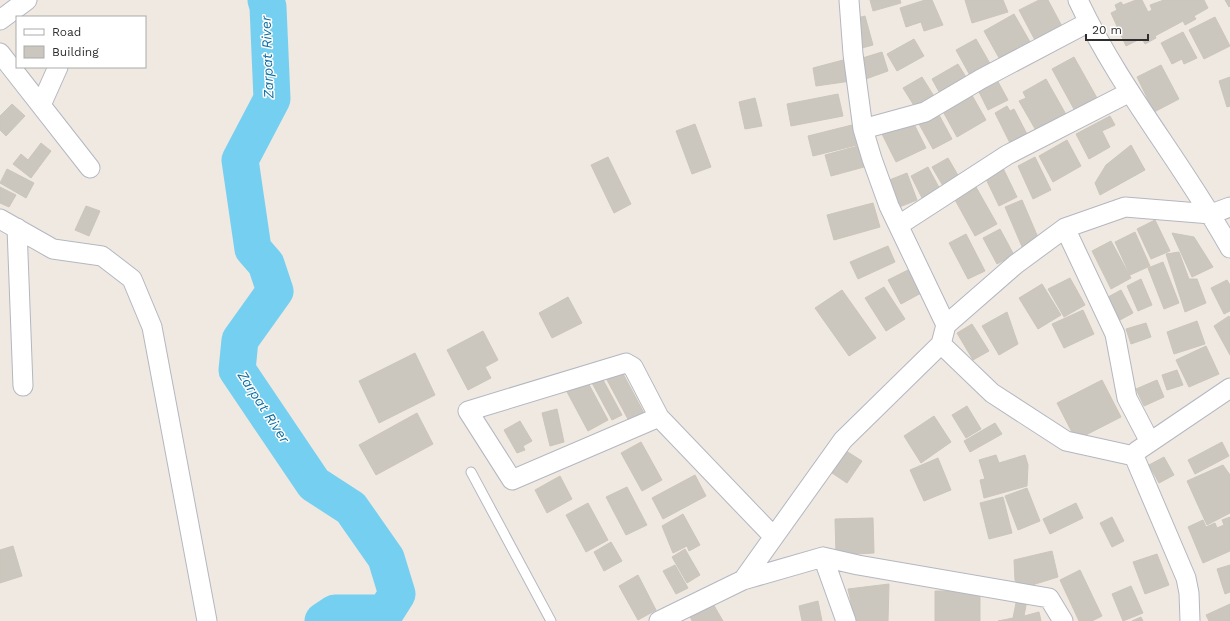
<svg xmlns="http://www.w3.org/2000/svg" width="1230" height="621" font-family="'Work Sans',sans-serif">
  <rect width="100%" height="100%" fill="#efe9e1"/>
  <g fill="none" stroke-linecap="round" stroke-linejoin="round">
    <path stroke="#75cff0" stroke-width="37" d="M 266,0 L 268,7 L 272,99 L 240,160 L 253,249 L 266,264 L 275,291 L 240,340 L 237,370 L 314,484 L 351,508 L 386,558 L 397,594 L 385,613 L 335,613 L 323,621"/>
  </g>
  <path fill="#cbc7bf" stroke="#cbc5ba" d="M 870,0 L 900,0 L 901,3 L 873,11 Z
    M 925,0 L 932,0 L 943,25 L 924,31 L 921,22 L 906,27 L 900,8 Z
    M 965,0 L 1003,0 L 1008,12 L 972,23 Z
    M 1039,0 L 1048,0 L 1064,30 L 1037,44 L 1019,10 Z
    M 1136,0 L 1142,0 L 1148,12 L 1152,10 L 1150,5 L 1164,0 L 1204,0 L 1208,8 L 1194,16 L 1196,19 L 1185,25 L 1183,21 L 1155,36 L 1156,38 L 1145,44 L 1142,38 L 1126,46 L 1111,13 L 1117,10 L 1115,5 L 1121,2 L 1123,5 Z
    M 1225,0 L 1230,0 L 1230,6 L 1229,7 Z
    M 1014,14 L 1033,47 L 1003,65 L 984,31 Z
    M 865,16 L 873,45 L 862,48 L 854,19 Z
    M 1215,17 L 1230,46 L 1204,59 L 1189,30 Z
    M 1183,32 L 1197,58 L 1184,64 L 1182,59 L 1172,64 L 1161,43 Z
    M 914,39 L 924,56 L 897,71 L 887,54 Z
    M 976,39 L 992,67 L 972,79 L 956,50 Z
    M 882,52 L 888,71 L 863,80 L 856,60 Z
    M 1074,57 L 1097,98 L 1075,111 L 1052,69 Z
    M 847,59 L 851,81 L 816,86 L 813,68 Z
    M 958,64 L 969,82 L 942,97 L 932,79 Z
    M 1161,65 L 1179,99 L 1154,112 L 1137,77 Z
    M 922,77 L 937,101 L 918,112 L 903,88 Z
    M 1230,77 L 1230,106 L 1227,107 L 1219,81 Z
    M 996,78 L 1008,100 L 988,110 L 977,88 Z
    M 1046,79 L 1068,118 L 1038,134 L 1019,101 L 1026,98 L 1023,92 Z
    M 969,90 L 986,120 L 957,137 L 940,106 Z
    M 838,94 L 843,116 L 791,126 L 787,104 Z
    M 755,98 L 762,126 L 745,129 L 739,102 Z
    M 12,104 L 25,116 L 6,136 L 0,130 L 0,116 Z
    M 1007,106 L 1010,111 L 1014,109 L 1029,138 L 1012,147 L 995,113 Z
    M 938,113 L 952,139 L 933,149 L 919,124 Z
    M 1110,116 L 1115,125 L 1102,131 L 1110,147 L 1089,159 L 1076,134 Z
    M 911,118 L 926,148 L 896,162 L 881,132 Z
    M 695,124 L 711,167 L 692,174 L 676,131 Z
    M 852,125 L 857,145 L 813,156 L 808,136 Z
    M 1067,140 L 1081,166 L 1053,182 L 1039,156 Z
    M 41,143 L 51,151 L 31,178 L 13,164 L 21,154 L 28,160 Z
    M 1131,145 L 1145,170 L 1100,195 L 1095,183 L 1106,165 Z
    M 858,146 L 864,167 L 831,176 L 825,155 Z
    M 608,157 L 631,204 L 614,213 L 591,165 Z
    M 1035,157 L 1051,190 L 1033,199 L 1018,166 Z
    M 948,158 L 959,177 L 943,186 L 932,167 Z
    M 928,167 L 942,193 L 924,202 L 911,176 Z
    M 1003,168 L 1017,197 L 999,206 L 985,177 Z
    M 7,169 L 34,183 L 26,198 L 0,183 Z
    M 907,173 L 917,200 L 897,208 L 887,181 Z
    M 0,187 L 16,195 L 9,207 L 0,203 Z
    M 976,187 L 997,224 L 975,236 L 954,198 Z
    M 1022,200 L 1040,242 L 1023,249 L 1005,207 Z
    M 873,203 L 880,227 L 834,240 L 827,215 Z
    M 86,206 L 100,211 L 89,236 L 75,230 Z
    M 1155,220 L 1170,251 L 1151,259 L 1137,229 Z
    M 1000,229 L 1014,255 L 997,264 L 983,238 Z
    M 1135,232 L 1150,266 L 1130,275 L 1115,242 Z
    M 1172,233 L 1194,237 L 1213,267 L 1192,277 Z
    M 966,234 L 985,271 L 968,279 L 949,243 Z
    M 1111,241 L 1131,278 L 1111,289 L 1092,251 Z
    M 888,246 L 895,262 L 858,279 L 850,262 Z
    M 1179,252 L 1189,279 L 1197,279 L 1206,303 L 1185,312 L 1166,254 Z
    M 1163,262 L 1179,303 L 1164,309 L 1148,268 Z
    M 910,269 L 923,292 L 901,304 L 888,280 Z
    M 1070,278 L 1085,305 L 1064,317 L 1048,289 Z
    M 1141,279 L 1152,305 L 1138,311 L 1127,286 Z
    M 1227,280 L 1230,285 L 1230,311 L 1224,314 L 1211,288 Z
    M 1042,284 L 1061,315 L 1038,329 L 1019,298 Z
    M 884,287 L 905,319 L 886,331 L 865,298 Z
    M 842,290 L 876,338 L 849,356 L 815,308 Z
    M 1121,290 L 1133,313 L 1120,320 L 1108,297 Z
    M 568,297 L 582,323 L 552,338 L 539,313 Z
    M 1083,310 L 1094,334 L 1064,348 L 1052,324 Z
    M 1007,312 L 1018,344 L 999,355 L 982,326 Z
    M 1229,316 L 1230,318 L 1230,355 L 1214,326 Z
    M 1197,321 L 1205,344 L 1174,354 L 1167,332 Z
    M 1146,323 L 1151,337 L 1131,344 L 1126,329 Z
    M 972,324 L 989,351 L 973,360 L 957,333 Z
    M 483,331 L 498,360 L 485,367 L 491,378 L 468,390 L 447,350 Z
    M 1206,346 L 1219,374 L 1189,387 L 1176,360 Z
    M 415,353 L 435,395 L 379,423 L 359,381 Z
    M 621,370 L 644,413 L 629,421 L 606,378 Z
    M 1177,370 L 1183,385 L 1167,390 L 1162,375 Z
    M 601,376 L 622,415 L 612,420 L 591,381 Z
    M 586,379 L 608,420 L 588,431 L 566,390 Z
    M 1102,380 L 1121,417 L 1076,440 L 1057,403 Z
    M 1157,380 L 1164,397 L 1144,406 L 1136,389 Z
    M 967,406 L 981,429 L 966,438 L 952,415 Z
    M 557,409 L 564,442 L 550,446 L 542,413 Z
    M 417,413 L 433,444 L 376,475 L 359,445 Z
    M 934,416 L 951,442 L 921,463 L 904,436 Z
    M 520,421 L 532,441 L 523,446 L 525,450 L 517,453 L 504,430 Z
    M 995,423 L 1002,434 L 970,452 L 964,441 Z
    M 641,442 L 662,480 L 642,491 L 621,453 Z
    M 1222,442 L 1229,456 L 1195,474 L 1188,460 Z
    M 843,449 L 862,461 L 847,483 L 829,471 Z
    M 996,455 L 999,463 L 1025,455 L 1028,465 L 1027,486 L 984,498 L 980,480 L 985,479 L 979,460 Z
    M 1164,457 L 1174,475 L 1159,483 L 1149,465 Z
    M 938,458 L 951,490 L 924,501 L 910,470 Z
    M 1223,465 L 1230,475 L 1230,513 L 1207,525 L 1187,481 Z
    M 695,475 L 706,496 L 663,519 L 652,498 Z
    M 560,476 L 572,499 L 547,513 L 535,490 Z
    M 627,487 L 647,525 L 626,535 L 606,497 Z
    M 1027,488 L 1040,521 L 1018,530 L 1005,496 Z
    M 1003,497 L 1012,533 L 989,539 L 980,503 Z
    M 588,503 L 608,540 L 586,552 L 566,515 Z
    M 1076,503 L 1083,518 L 1050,534 L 1043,519 Z
    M 683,514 L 700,545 L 689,551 L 687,546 L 673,553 L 662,526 Z
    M 1112,517 L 1124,541 L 1112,547 L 1100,523 Z
    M 1230,517 L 1230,551 L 1203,563 L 1188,527 L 1203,520 L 1206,527 L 1215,523 L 1217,528 L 1224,525 L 1222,520 Z
    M 873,518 L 874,553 L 836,555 L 835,519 Z
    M 611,542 L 622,561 L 604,571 L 594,552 Z
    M 13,546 L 22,576 L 0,583 L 0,550 Z
    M 685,549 L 700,575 L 687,583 L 672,557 Z
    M 1052,551 L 1058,577 L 1019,589 L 1015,580 L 1014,560 Z
    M 1157,554 L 1169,585 L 1145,594 L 1133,562 Z
    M 675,565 L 688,588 L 676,594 L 663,571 Z
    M 1230,565 L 1230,592 L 1225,594 L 1217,569 Z
    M 1080,570 L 1102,616 L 1092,621 L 1079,621 L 1060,580 Z
    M 638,575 L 656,610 L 638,620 L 619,586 Z
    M 889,584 L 888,621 L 855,621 L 848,589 Z
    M 1131,586 L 1143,613 L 1123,621 L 1112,594 Z
    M 935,591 L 980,591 L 980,621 L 935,621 Z
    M 1017,598 L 1027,600 L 1024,616 L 1039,612 L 1041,621 L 998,621 L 1013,618 Z
    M 818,601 L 822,621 L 802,621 L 799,606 Z
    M 712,602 L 723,621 L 692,621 L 689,614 Z
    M 1230,604 L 1230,621 L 1209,621 L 1206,615 Z
    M 1141,617 L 1143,621 L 1132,621 Z"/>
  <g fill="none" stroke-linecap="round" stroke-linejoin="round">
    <g stroke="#b4b7c1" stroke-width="11">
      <path id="lane" d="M 471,472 L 551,621"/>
    </g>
    <g stroke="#b4b7c1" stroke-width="21">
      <path id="street" d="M 849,0 L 853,54 L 863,129 L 872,159 L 889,206 L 946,325
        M 1078,0 C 1119,88 1183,163 1230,248
        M 0,20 L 27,0
        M 0,53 L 90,168
        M 41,105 L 58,67
        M 863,129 L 925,112 L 981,79 L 1089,22
        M 0,219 L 53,249 L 102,256 L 132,279 L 152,327 L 207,621
        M 899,225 L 1007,155 L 1130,92
        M 17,228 L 23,386
        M 1065,228 L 1115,334 L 1127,398 L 1150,442
        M 941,344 L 992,393 L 1066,441 L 1134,456
        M 659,417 L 512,480 L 468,411 L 626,363 L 633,367 L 659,417 L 773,536
        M 823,557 L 846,621
        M 743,580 L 823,557 L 858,565 L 1049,598 L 1063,621
        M 659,621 L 743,580 L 843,440 L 941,344 L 946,325 L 1016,264 L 1065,228 L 1125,207 L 1211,214 L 1230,207
        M 1190,621 L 1189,593 L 1186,578 L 1134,456 L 1137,451 L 1230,388"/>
    </g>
    <use href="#lane" stroke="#fff" stroke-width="9"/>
    <use href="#street" stroke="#fff" stroke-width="19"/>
  </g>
  <g text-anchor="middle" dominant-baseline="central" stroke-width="3" stroke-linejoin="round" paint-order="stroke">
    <g font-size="14" font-style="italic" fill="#0d6fa3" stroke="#fff">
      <text transform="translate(267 57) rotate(-92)">Zarpat River</text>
      <text transform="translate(264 407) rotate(57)">Zarpat River</text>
    </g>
  </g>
  <rect x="16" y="16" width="130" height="52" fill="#ffffff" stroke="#ababab"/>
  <rect x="24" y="29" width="20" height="6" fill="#ffffff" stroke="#ababab"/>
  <text x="52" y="36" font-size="12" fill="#2e2e2e">Road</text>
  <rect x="24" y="46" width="20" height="12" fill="#cbc7bf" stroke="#ababab"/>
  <text x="52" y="56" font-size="12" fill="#2e2e2e">Building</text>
  <path d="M1086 34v6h62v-6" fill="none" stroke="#2e2e2e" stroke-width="2"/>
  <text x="1092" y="34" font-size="12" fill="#2e2e2e" stroke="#ffffff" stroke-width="3" paint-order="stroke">20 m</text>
</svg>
